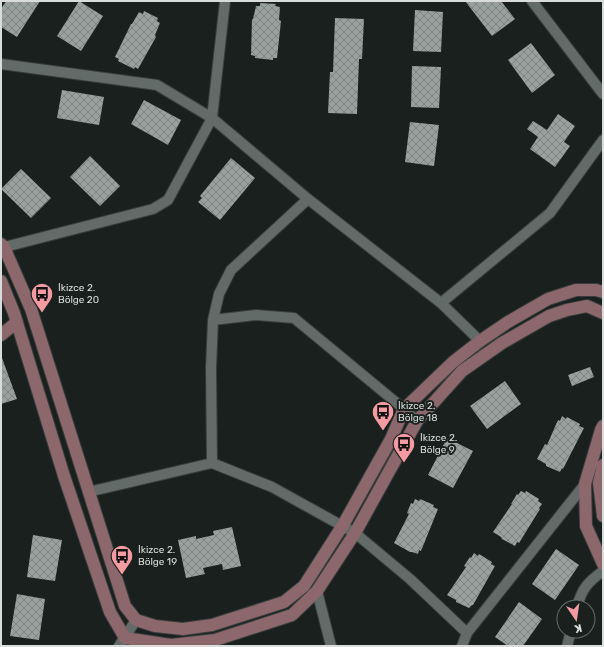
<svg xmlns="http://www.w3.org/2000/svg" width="604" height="647" font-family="Rubik,sans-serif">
  <defs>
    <pattern id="building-cross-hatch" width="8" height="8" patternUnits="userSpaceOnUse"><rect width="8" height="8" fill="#98a19d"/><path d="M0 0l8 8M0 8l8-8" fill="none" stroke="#7e8482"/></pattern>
  </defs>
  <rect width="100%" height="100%" fill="#19201d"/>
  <path fill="url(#building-cross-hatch)" d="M 6,1 L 40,1 L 17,37 L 1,27 L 1,9 Z
    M 79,1 L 103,16 L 81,51 L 57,36 Z
    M 465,1 L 501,1 L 515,19 L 492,36 Z
    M 260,3 L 276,4 L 275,6 L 280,7 L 279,20 L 281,21 L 277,58 L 273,58 L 273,60 L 255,58 L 255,56 L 251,55 L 252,19 L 253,19 L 256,6 L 260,6 Z
    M 415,10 L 443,12 L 441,52 L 413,51 Z
    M 144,11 L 158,18 L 157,21 L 160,23 L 155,35 L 156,37 L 138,69 L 135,67 L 134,69 L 118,61 L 119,59 L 115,57 L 131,24 L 132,24 L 139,12 L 143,14 Z
    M 335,18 L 364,19 L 362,59 L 359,59 L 357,114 L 328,113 L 330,72 L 333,72 Z
    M 531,43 L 555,75 L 532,93 L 508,60 Z
    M 412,66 L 441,67 L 439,108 L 411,107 Z
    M 62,90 L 104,97 L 99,125 L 57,118 Z
    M 144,100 L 181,120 L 168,145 L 131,124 Z
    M 558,114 L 575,126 L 564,142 L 570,146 L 555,167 L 530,149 L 538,137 L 527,129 L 533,121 L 547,130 Z
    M 410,122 L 439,125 L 434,166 L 405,162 Z
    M 90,156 L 120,186 L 100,206 L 70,177 Z
    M 231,158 L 255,178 L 220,220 L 198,202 L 202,198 L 200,196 Z
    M 21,169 L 51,198 L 31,218 L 1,189 Z
    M 1,358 L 2,358 L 17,399 L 1,404 Z
    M 590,367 L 594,377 L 572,386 L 568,375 Z
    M 505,381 L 521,404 L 487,429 L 470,406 Z
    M 562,416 L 566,419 L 567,417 L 580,424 L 579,426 L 584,428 L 563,469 L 562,468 L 560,472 L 546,466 L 546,464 L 537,459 L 545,444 L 547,445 L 558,420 L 560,421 Z
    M 447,438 L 473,451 L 453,488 L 428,475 Z
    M 521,491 L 525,493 L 526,491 L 539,499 L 538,501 L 542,504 L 539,508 L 540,509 L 519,543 L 517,542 L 515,546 L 502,539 L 501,537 L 493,532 L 512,504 L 511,504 L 517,494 L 518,495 Z
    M 415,499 L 419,501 L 420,499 L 434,505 L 433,507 L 438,509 L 421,551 L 419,550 L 418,554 L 412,552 L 410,552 L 394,543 L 409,514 L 407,513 L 411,503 L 413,504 Z
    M 232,527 L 241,566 L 223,570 L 222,564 L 203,568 L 205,574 L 186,578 L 178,540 L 196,536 L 196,539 L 214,535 L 213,531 Z
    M 33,535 L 62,540 L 55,581 L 27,577 Z
    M 556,549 L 579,565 L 555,600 L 532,584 Z
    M 474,553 L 478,556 L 479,554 L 492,562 L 491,564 L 495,566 L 473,605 L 472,605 L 469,608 L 456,602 L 456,600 L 447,595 L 466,567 L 464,566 L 470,557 L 471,558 Z
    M 17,594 L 45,599 L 39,640 L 10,636 Z
    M 519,602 L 542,619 L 523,646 L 508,646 L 495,637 Z"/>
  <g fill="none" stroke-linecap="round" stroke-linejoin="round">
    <g stroke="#383d3b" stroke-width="12">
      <path id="street" d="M 532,1 L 603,94
        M 1,64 L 157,85 L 212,118 L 308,199 L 441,303 L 480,341
        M 1,248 L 153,209 L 168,200 L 212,118 L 225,1
        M 441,303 L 550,213 L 603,140
        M 213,320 L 256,315 L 294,318 L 404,409 L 417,421
        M 212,463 L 211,368 L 213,320 L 219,294 L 231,270 L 308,199
        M 88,492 L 212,463 L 272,487 L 355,533 L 410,579 L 467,633
        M 317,591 L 331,646
        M 577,607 C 582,588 588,582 603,571
        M 119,646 L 136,620
        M 462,646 L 467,633 L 585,484
        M 567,646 L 571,631"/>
    </g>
    <g stroke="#383d3b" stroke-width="14">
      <path id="secondary" d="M 1,244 L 4,247 L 31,309 L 125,606 L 136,620 L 155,626 L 183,629 L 212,625 L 284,602 L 304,586 L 343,525 L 391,439 L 404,409 L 453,362 L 480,341 L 508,322 L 548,299 L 576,290 L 596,290 L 603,292
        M 1,281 L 14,313 L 64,476 L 110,612 L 125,638 L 171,645 L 215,640 L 292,615 L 317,591 L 355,533 L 417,421 L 462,371 L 502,343 L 549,316 L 567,310 L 587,306 L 603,313
        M 1,335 L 17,322
        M 603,426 L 601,430 L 585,484 L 586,526 L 603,564
        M 603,465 L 599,483 L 603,516"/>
    </g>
    <use href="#street" stroke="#626b67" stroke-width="10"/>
    <use href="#secondary" stroke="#8c676b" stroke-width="12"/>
  </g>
  <defs>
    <g id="bus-pin" transform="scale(1.15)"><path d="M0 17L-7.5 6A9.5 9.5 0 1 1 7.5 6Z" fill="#f49aa2" stroke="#19201d"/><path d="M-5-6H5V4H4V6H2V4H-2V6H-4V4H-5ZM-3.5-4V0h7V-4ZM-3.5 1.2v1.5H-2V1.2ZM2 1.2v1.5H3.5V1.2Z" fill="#111"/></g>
  </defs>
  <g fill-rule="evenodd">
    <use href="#bus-pin" x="42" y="294"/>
    <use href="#bus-pin" x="383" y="412"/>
    <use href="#bus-pin" x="404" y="444"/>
    <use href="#bus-pin" x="122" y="556"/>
  </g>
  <g text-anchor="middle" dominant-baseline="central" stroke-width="4" stroke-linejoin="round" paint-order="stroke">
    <g font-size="10" fill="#d8dddb" stroke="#19201d" text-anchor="start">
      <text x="58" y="288">İkizce 2.<tspan x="58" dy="12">Bölge 20</tspan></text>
      <text x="398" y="406">İkizce 2.<tspan x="398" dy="12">Bölge 18</tspan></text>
      <text x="420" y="438">İkizce 2.<tspan x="420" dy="12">Bölge 9</tspan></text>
      <text x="138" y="550">İkizce 2.<tspan x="138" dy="12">Bölge 19</tspan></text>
    </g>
  </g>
  <rect width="604" height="647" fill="none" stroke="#d8dddb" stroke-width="4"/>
  <g transform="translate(576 619) rotate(167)"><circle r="19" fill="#19201d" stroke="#656c69"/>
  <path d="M0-3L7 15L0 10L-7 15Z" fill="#f49aa2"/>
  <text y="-6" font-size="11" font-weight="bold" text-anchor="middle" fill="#d8dddb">K</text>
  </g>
</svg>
